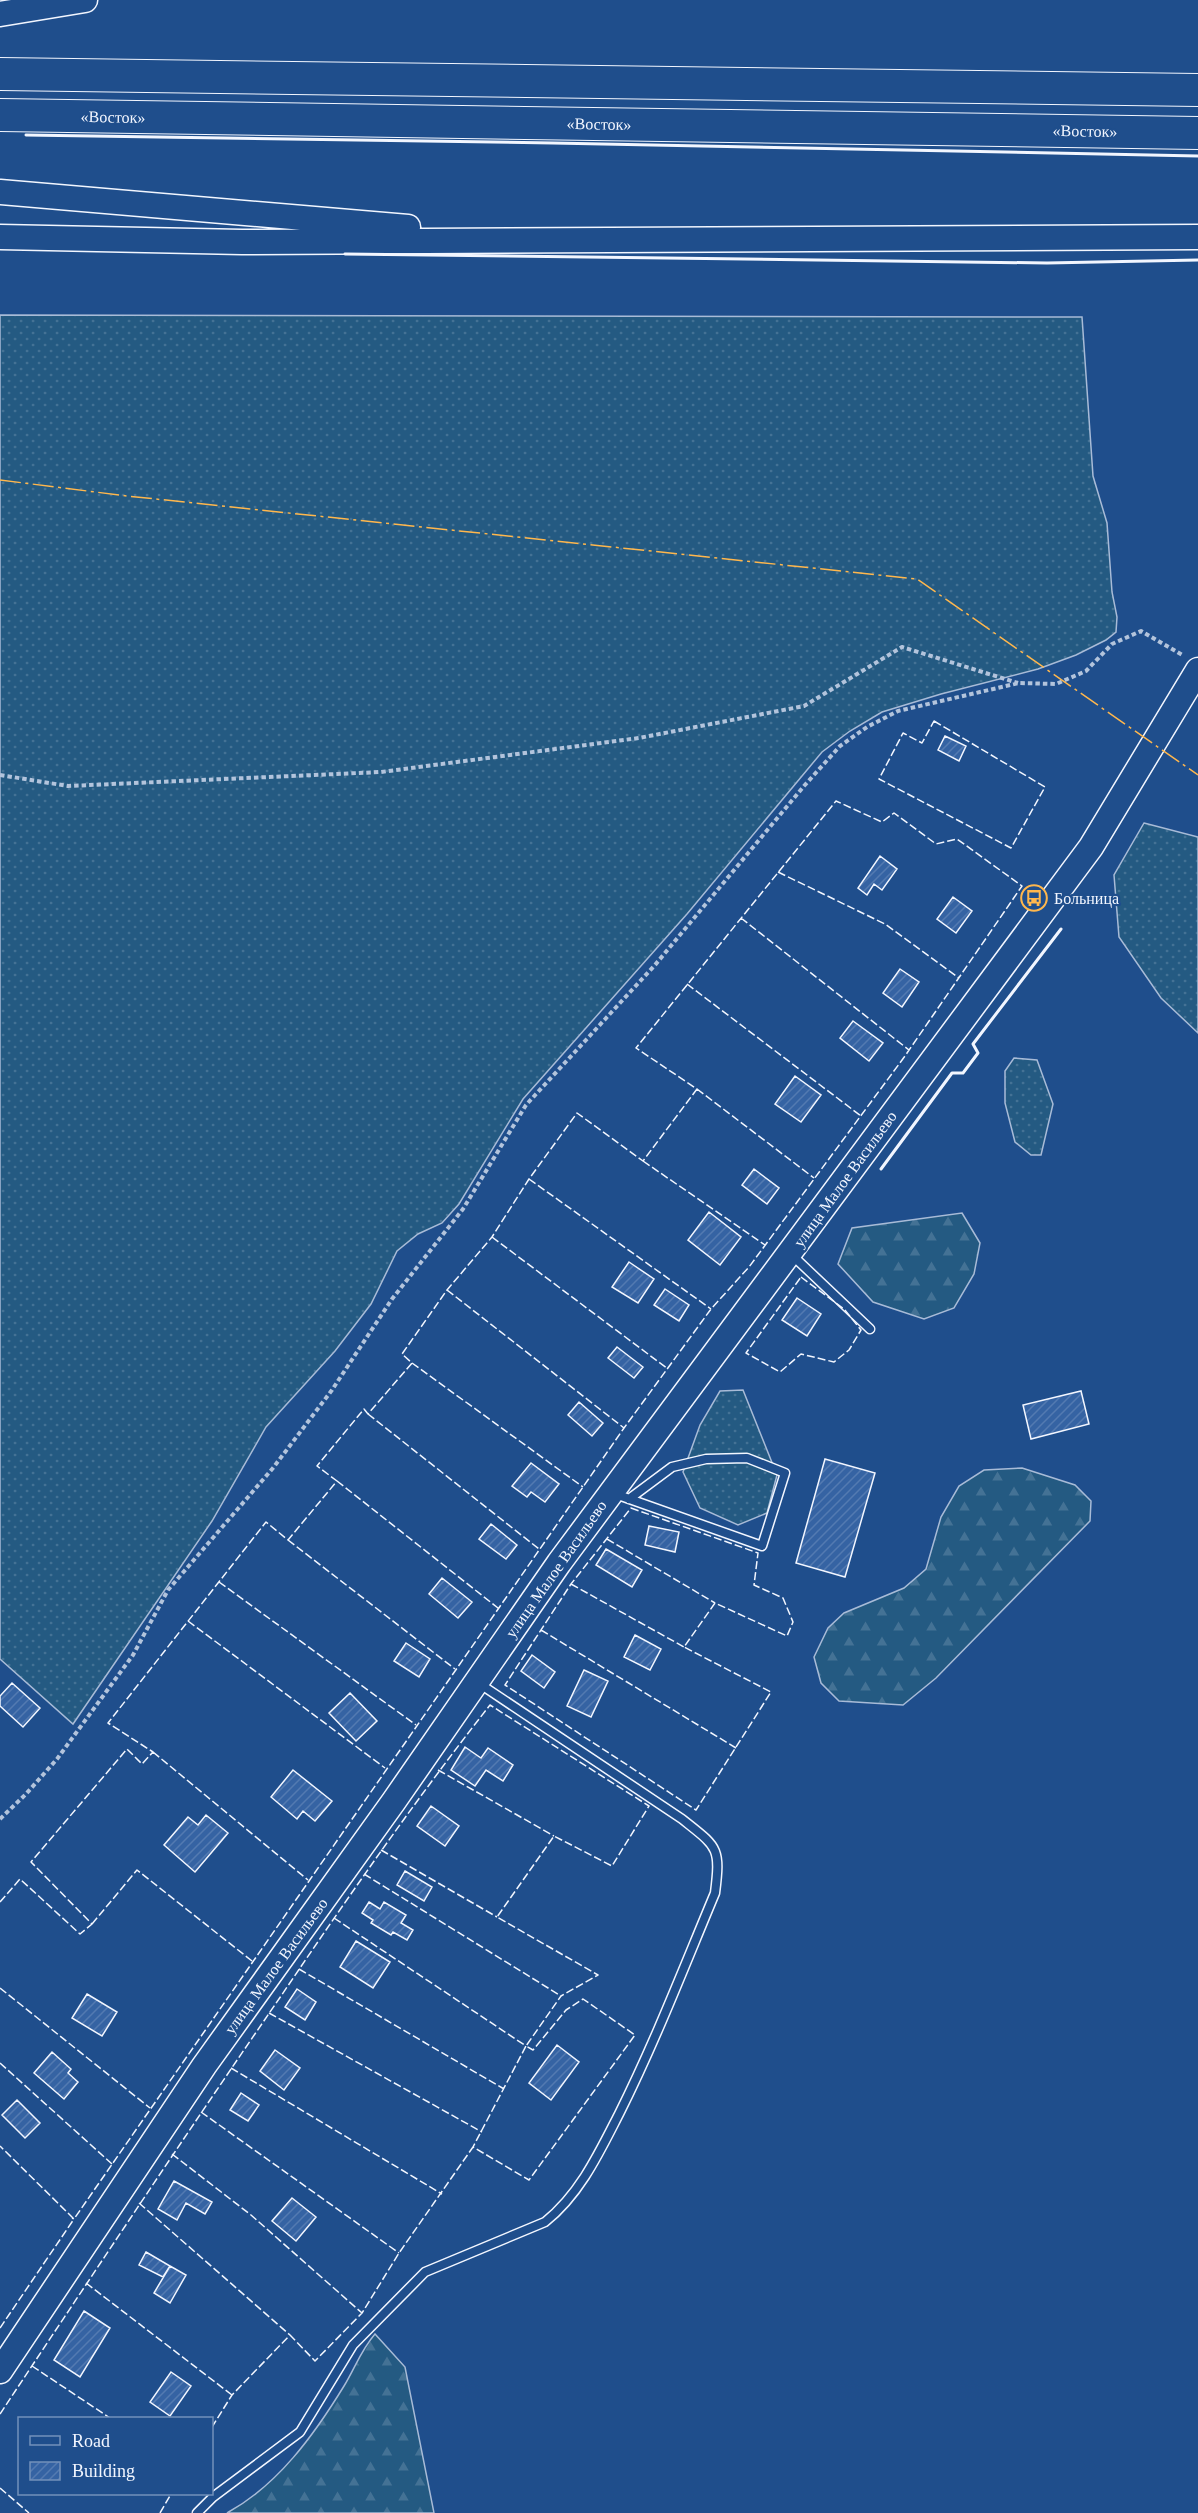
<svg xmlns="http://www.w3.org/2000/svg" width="1198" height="2513" font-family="Georgia,serif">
  <defs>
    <pattern id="grass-dots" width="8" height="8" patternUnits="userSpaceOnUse" patternTransform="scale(1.5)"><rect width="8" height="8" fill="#245a82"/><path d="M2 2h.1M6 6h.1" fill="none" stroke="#447295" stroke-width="1.8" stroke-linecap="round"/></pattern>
    <pattern id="forest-firs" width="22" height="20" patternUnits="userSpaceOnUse" patternTransform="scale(1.5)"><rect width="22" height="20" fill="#245a82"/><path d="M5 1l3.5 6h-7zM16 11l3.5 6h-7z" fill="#447295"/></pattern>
    <pattern id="building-hatch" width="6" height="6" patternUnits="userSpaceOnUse" patternTransform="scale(1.5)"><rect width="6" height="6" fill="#3563a3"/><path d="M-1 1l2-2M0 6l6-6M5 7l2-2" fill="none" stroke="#537ab1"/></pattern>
  </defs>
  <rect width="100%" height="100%" fill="#1f4e8c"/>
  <path fill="url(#grass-dots)" stroke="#a8bbd7" stroke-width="1.5" d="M 0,315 L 1082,317 L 1093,476 L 1107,523 L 1112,592 L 1117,617 L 1116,632 L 1106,640 L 1076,655 L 1038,669 L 941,694 L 882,712 L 850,731 L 822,752 L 687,914 L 523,1099 L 459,1204 L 442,1223 L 418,1234 L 397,1251 L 371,1304 L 335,1351 L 266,1427 L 212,1521 L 73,1724 L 0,1659 Z
    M 1144,823 L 1198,837 L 1198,1033 L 1161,998 L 1119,937 L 1114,875 Z
    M 1014,1058 L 1037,1060 L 1053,1104 L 1041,1155 L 1031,1155 L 1015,1142 L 1005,1103 L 1005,1071 Z
    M 743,1390 L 777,1475 L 767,1513 L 738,1525 L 700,1508 L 683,1472 L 700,1425 L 720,1391 Z"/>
  <path fill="url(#forest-firs)" stroke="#a8bbd7" stroke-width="1.5" d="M 962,1213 L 980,1243 L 974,1274 L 954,1308 L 924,1319 L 873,1302 L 838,1264 L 852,1228 Z
    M 1022,1468 L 1075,1485 L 1091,1501 L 1090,1521 L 936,1678 L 903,1705 L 839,1701 L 821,1683 L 814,1657 L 828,1628 L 844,1613 L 904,1588 L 926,1569 L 941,1517 L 959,1486 L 984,1470 Z
    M 375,2334 L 405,2367 L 434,2513 L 227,2513 C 278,2485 314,2435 344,2386 C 355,2368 361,2350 375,2334 Z"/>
  <path fill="url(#building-hatch)" stroke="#f2f6ff" stroke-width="1.5" d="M 945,736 L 966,746 L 959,761 L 938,750 Z
    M 880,856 L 897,869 L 882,890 L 874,884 L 867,895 L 858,888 Z
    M 953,897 L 972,911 L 956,933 L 937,919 Z
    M 900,969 L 919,982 L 902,1007 L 883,993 Z
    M 853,1021 L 883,1043 L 869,1061 L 840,1038 Z
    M 795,1076 L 821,1095 L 801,1122 L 775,1104 Z
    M 754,1169 L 779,1188 L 767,1204 L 742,1185 Z
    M 709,1212 L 741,1237 L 720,1265 L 688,1240 Z
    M 629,1262 L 654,1279 L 638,1303 L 612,1287 Z
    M 665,1289 L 689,1305 L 679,1321 L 654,1305 Z
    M 797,1298 L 821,1314 L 807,1336 L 782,1320 Z
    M 617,1347 L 643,1367 L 634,1378 L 608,1358 Z
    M 1081,1391 L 1089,1424 L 1031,1439 L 1023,1405 Z
    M 579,1402 L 603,1423 L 592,1436 L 568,1415 Z
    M 825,1459 L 875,1473 L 845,1577 L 796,1563 Z
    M 531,1463 L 559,1484 L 545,1502 L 531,1492 L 527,1497 L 512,1486 Z
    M 491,1524 L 517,1545 L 506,1559 L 479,1539 Z
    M 649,1526 L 679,1532 L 675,1552 L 645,1545 Z
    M 606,1549 L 642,1570 L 632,1587 L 596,1565 Z
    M 442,1578 L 472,1602 L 458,1618 L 429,1594 Z
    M 635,1635 L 661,1649 L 650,1670 L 624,1657 Z
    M 406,1643 L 430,1659 L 419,1677 L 394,1661 Z
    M 532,1655 L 555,1672 L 544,1688 L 521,1671 Z
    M 584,1670 L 608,1681 L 591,1717 L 567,1706 Z
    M 12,1683 L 40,1708 L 23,1727 L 0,1706 L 0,1696 Z
    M 350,1693 L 377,1721 L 356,1741 L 329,1713 Z
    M 465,1747 L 481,1758 L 488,1748 L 513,1765 L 503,1781 L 486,1770 L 475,1786 L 451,1770 Z
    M 293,1770 L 332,1801 L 315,1821 L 303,1811 L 297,1819 L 271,1797 Z
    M 431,1806 L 459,1826 L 445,1846 L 417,1826 Z
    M 206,1815 L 228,1833 L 195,1872 L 164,1845 L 188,1817 L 198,1825 Z
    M 405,1871 L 432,1887 L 424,1901 L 397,1885 Z
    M 369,1902 L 380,1909 L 384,1902 L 406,1915 L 401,1923 L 413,1930 L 407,1940 L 393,1932 L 391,1935 L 371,1923 L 373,1920 L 362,1913 Z
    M 356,1941 L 390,1962 L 373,1988 L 340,1967 Z
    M 297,1989 L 316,2002 L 305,2020 L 285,2007 Z
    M 87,1994 L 117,2012 L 102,2036 L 72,2018 Z
    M 557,2045 L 579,2062 L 551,2100 L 529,2083 Z
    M 275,2050 L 300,2068 L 284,2090 L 260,2071 Z
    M 52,2052 L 71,2069 L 68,2073 L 78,2082 L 64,2099 L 34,2073 Z
    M 241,2093 L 259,2105 L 248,2121 L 230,2110 Z
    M 17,2100 L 40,2123 L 25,2138 L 2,2115 Z
    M 174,2181 L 212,2202 L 205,2214 L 186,2203 L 177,2220 L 158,2209 Z
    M 292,2198 L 316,2217 L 296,2241 L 272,2221 Z
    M 146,2252 L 170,2266 L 163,2277 L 139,2265 Z
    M 170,2266 L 186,2275 L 170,2303 L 154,2293 Z
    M 84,2311 L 110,2328 L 80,2377 L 54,2360 Z
    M 171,2372 L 191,2386 L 170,2416 L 150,2402 Z"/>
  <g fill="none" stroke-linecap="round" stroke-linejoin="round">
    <g stroke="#f2f6ff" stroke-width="11">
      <path id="lane" d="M 792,1255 L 870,1329
        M 615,1493 L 621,1496 L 762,1546 L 785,1473 L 747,1458 L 706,1459 L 672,1467 L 629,1499
        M 197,2513 L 213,2497 L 300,2432 L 353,2345 L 425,2272 L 545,2222 C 580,2194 599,2153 619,2114 C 655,2042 684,1967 715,1893 C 721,1846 717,1847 682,1819 L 477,1682"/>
    </g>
    <g stroke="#f2f6ff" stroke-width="27">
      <path id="secondary" d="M 0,14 L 85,0
        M 0,192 L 408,227
        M 0,237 L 242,242 L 1198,237
        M 0,2371 L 204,2066 L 394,1801 L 559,1563 L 1091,847 L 1198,670"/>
    </g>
    <g stroke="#f2f6ff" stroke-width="34">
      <path id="highway" d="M 0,74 L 1198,90
        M 0,115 L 1198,133"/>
    </g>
    <path stroke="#b3c4dc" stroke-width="4" stroke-dasharray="4.5 3" stroke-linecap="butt" d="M 0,775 L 68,786 L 381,772 L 639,738 L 804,706 L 902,647 L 1018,683
      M 0,1819 L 26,1794 L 57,1759 L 133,1655 L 168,1590 L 273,1468 L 332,1390 L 392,1299 L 463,1209 L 526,1105 L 655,965 L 804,786 L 840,746 L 867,727 L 898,711 L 1019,683 L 1056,684 L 1086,671 L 1112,644 L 1141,631 L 1184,656"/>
    <use href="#lane" stroke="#1f4e8c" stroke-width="8"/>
    <use href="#secondary" stroke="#1f4e8c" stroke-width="24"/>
    <use href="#highway" stroke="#1f4e8c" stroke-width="32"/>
    <path stroke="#f2f6ff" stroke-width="1.5" stroke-dasharray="8 3" stroke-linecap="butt" d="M 934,721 L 1045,787 L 1011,848 L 879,779 L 903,733 L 922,743 Z
      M 778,872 L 885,924 L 959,978
      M 741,918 L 909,1050
      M 687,984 L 861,1116
      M 697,1089 L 814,1178
      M 643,1161 L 765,1245
      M 529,1179 L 711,1309
      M 492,1237 L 668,1369
      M 801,1277 L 844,1309 L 861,1330 L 849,1350 L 834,1362 L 801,1354 L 780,1372 L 746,1353 Z
      M 447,1290 L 624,1428
      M 412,1363 L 583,1487
      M 368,1414 L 539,1549
      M 337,1481 L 498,1608
      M 631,1508 L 758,1553 L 754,1585 L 783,1598 L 793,1622 L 787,1636 L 715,1603 L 684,1647 L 771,1692 L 696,1810 L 505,1685 L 571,1584 Z
      M 607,1539 L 715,1603
      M 288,1540 L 455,1669
      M 219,1582 L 416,1725
      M 571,1584 L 684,1647
      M 188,1621 L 385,1768
      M 541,1630 L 736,1748
      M 153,1752 L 308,1880
      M 438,1770 L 554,1836
      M 381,1850 L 497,1917
      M 364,1874 L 561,1996
      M 0,1902 L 20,1879 L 80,1934 L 92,1924 L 31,1862 L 127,1749 L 142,1764 L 153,1752 L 108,1723 L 266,1522 L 288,1540 L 337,1481 L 317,1466 L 364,1409 L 368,1414 L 412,1363 L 402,1354 L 447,1290 L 492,1237 L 529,1179 L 577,1113 L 643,1161 L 697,1089 L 636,1048 L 836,801 L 882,822 L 894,813 L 936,844 L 957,839 L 1022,886 L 905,1056 L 749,1267 L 711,1309 L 624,1428 L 74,2219 L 0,2146
      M 334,1918 L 526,2046 L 473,2147
      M 92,1924 L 137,1870 L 252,1961
      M 299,1969 L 504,2089
      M 0,1988 L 150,2108
      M 269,2013 L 482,2132
      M 0,2063 L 112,2164
      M 231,2068 L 442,2194
      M 201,2112 L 399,2253
      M 172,2154 L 251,2215 L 362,2313
      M 139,2203 L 290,2335
      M 86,2283 L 232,2395
      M 0,2328 L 74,2219 L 72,2218
      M 32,2366 L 110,2418
      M 0,2414 C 93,2274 186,2134 281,1996 C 348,1897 416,1799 490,1705 L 649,1806 L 612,1866 L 554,1836 L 497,1917 L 598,1975 L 561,1996 L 526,2046 L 533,2050 L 566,2010 L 583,1999 L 635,2035 L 529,2180 L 473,2147 L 399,2253 L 362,2313 L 315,2361 L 290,2335 L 232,2395 L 212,2427
      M 0,2488 L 29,2513
      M 160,2513 L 171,2494"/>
    <path stroke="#f2f6ff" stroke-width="3" d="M 26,135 L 553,143 L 1198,156
      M 345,254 L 1047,263 L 1198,260
      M 881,1169 L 952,1073 L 963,1073 L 978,1053 L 973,1044 L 1061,929"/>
    <path stroke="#ffb74d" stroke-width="1.5" stroke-dasharray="21 4.5 3 4.5" stroke-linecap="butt" d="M 0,480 L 127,496 L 917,579 L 1198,775"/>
  </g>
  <defs>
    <g id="bus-ring" transform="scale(1.35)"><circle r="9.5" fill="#1f4e8c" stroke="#ffb74d" stroke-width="1.5"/><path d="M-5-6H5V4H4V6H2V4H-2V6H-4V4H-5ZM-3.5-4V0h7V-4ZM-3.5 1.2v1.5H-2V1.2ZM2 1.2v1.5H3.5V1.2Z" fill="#ffb74d"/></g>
  </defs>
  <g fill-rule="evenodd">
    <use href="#bus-ring" x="1034" y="898"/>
  </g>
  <g text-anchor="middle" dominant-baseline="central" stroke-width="4.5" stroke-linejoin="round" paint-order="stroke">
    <g font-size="16" fill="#f2f6ff" stroke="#1f4e8c">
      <text transform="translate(113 117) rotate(1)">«Восток»</text>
      <text transform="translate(599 124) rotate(1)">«Восток»</text>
      <text transform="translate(1085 131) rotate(1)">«Восток»</text>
      <text transform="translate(845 1179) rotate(-54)">улица Малое Васильево</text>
      <text transform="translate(556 1569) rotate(-55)">улица Малое Васильево</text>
      <text transform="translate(276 1966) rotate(-54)">улица Малое Васильево</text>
    </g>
    <g font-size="16" fill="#f2f6ff" stroke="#1f4e8c" text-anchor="start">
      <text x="1054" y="898">Больница</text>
    </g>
  </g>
  <rect x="18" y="2417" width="195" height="78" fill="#1f4e8c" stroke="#7391ba" stroke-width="1.5"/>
  <rect x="30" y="2436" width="30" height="9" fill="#1f4e8c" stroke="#7391ba" stroke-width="1.5"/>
  <text x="72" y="2447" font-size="18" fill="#f2f6ff">Road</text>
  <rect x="30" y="2462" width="30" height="18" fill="url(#building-hatch)" stroke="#7391ba" stroke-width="1.5"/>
  <text x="72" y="2477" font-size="18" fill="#f2f6ff">Building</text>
</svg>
